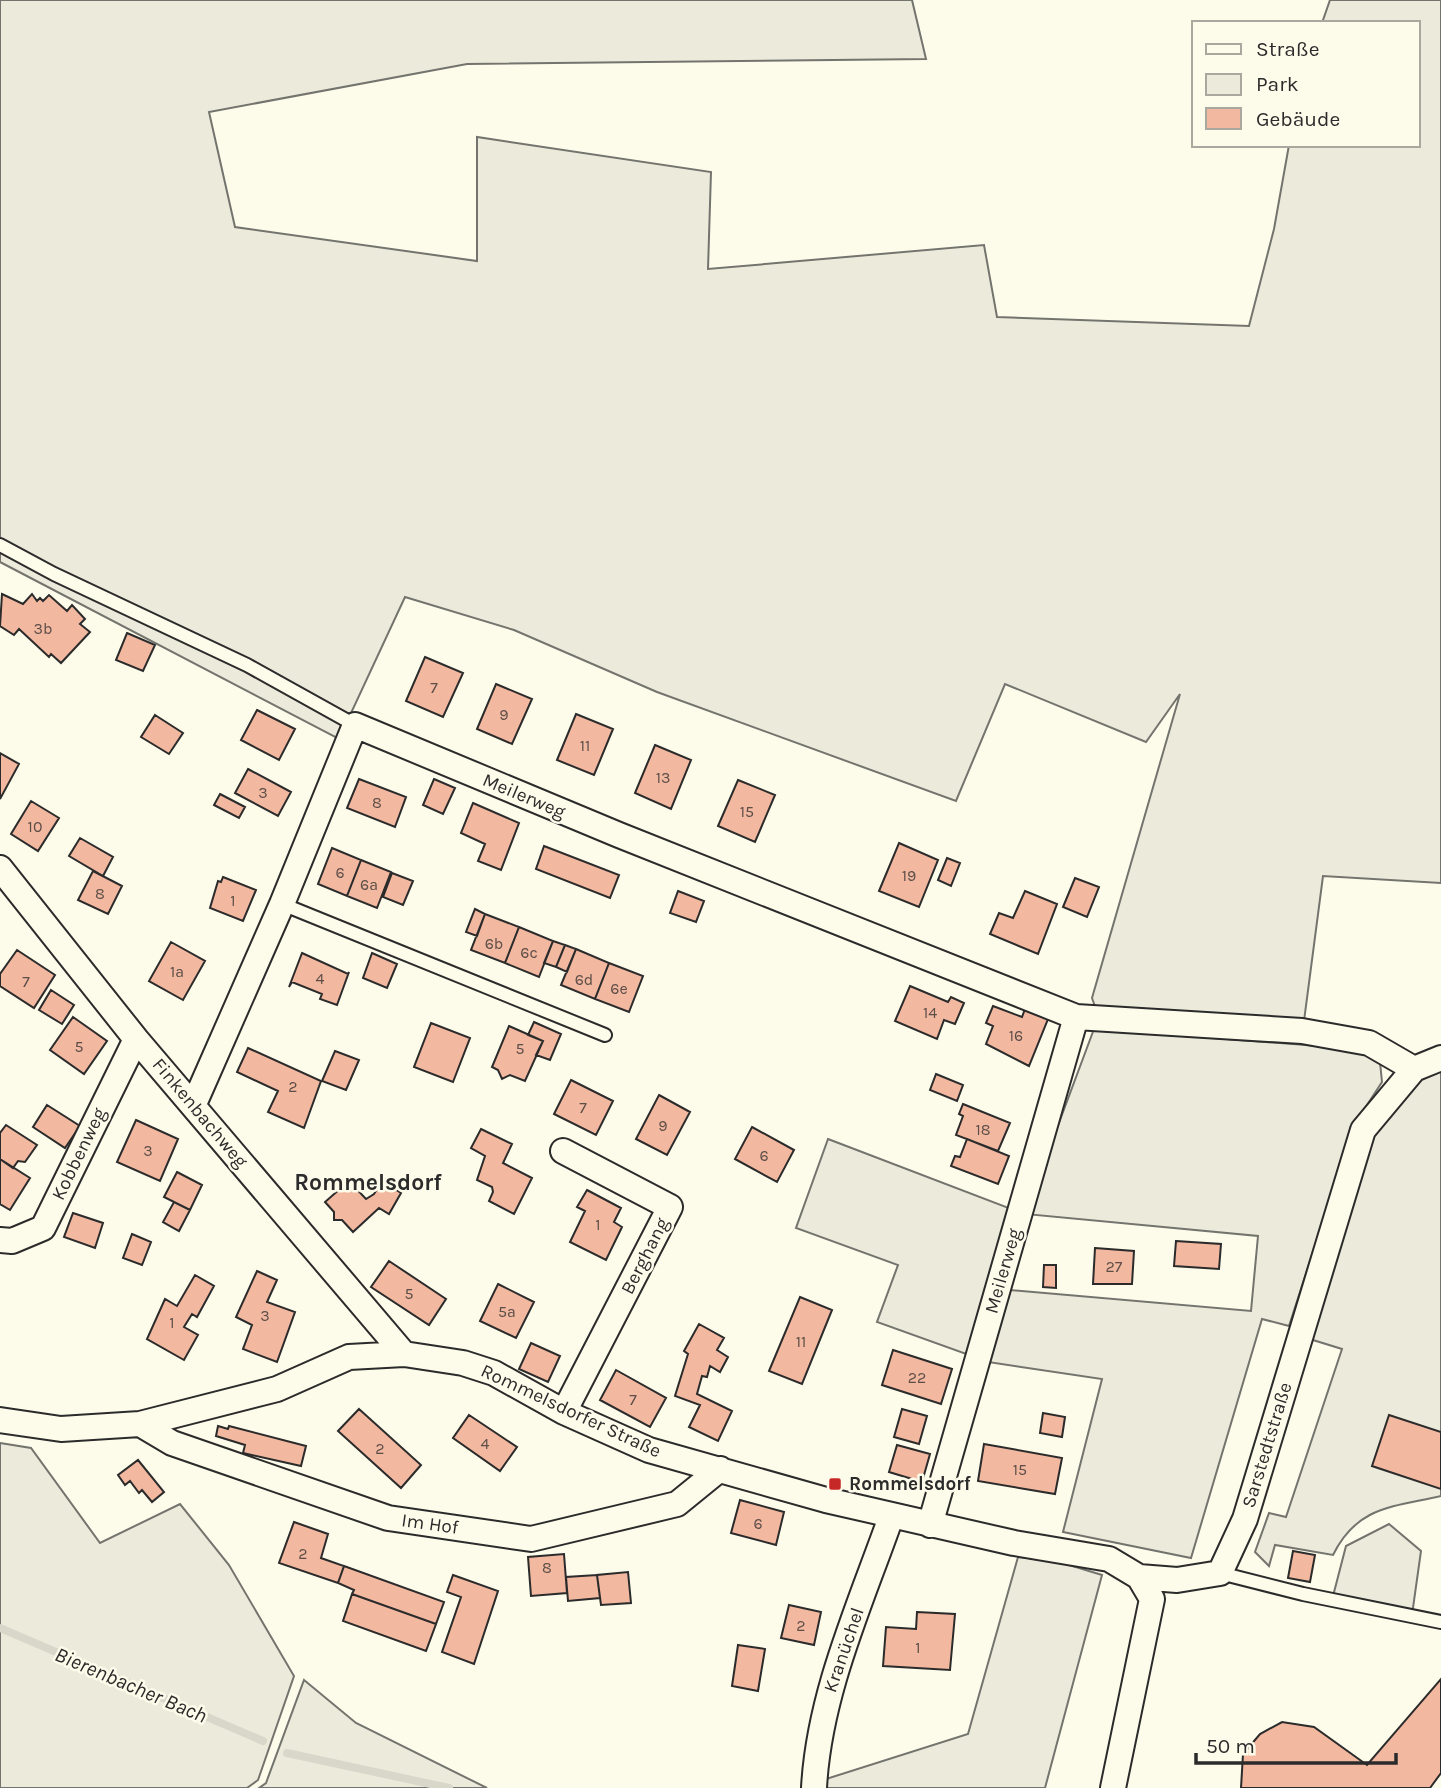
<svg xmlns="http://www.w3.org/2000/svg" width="1441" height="1788" font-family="Karla,sans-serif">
  <rect width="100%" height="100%" fill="#fdfbea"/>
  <path fill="#ecebdb" stroke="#74746e" stroke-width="2" d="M 0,0 L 912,0 L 926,59 L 467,64 L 209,112 L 235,227 L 477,261 L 477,137 L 711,172 L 708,269 L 984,245 L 997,317 L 1249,326 L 1274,229 L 1289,145 L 1418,145 L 1418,23 L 1322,23 L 1330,0 L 1441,0 L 1441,883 L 1323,876 L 1304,1021 L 1097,1012 L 1092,998 L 1180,694 L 1146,742 L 1005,684 L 956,801 L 657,692 L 514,630 L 405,597 L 339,739 L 0,562 Z
    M 1094,1029 L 1358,1049 L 1380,1062 L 1382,1082 L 1354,1125 L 1289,1326 L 1262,1319 L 1191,1558 L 1063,1532 L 1102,1379 L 988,1362 L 1010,1290 L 1251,1311 L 1258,1236 L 1025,1214 Z
    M 1441,1058 L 1441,1496 C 1393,1507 1357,1506 1333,1555 L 1275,1545 L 1269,1566 L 1255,1552 L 1269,1513 L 1286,1517 L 1342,1349 L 1300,1336 L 1363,1130 Z
    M 828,1139 L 1014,1210 L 969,1355 L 877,1322 L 898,1265 L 796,1228 Z
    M 0,1443 L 31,1448 L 100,1543 L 180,1504 L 229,1565 L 294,1676 L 258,1780 L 247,1788 L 0,1788 Z
    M 1389,1524 L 1421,1551 L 1412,1615 L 1332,1600 L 1346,1546 Z
    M 1018,1557 L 1056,1561 L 1102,1575 L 1045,1788 L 823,1788 L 823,1780 L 968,1734 Z
    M 304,1680 L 356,1723 L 487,1788 L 259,1788 L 266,1783 Z"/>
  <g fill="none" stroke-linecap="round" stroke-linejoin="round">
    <path stroke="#d8d7c9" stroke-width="8" d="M 0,1628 L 263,1741
      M 287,1753 L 449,1788"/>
  </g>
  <path fill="#f2b8a0" stroke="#2b2b2b" stroke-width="2" d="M 2,594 L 23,604 L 32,594 L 37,601 L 40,598 L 43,601 L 49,595 L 67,611 L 72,605 L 85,619 L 80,624 L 90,632 L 61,663 L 51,654 L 49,657 L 19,629 L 14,635 L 0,626 Z
    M 127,633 L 155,645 L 143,671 L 116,660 Z
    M 425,657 L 463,673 L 443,717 L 406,701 Z
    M 496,684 L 532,699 L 512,744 L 477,729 Z
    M 257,710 L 295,729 L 279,760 L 241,740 Z
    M 576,714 L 613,729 L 594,775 L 557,760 Z
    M 155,715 L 183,733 L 169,754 L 141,737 Z
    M 655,745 L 691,760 L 671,809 L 635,793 Z
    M 0,753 L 19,764 L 0,799 Z
    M 248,769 L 291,792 L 278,816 L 235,793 Z
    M 359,779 L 406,797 L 395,827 L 347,808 Z
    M 434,779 L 455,788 L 443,814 L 423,805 Z
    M 738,780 L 775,795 L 755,842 L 718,826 Z
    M 220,794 L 245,807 L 239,818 L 214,805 Z
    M 31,801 L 59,818 L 38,851 L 11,834 Z
    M 473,803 L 519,823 L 501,870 L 478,861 L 485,844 L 461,833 Z
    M 80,838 L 113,857 L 103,876 L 69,856 Z
    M 899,843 L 938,860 L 919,907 L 879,891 Z
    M 544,846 L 619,875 L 610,898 L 536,869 Z
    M 332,848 L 361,860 L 347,896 L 318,884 Z
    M 947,858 L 960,863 L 951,886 L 938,880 Z
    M 361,860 L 391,872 L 377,908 L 347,896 Z
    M 93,871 L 122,886 L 108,914 L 78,900 Z
    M 392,873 L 413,881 L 403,905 L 383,897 Z
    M 223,877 L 256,890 L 243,921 L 210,908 L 218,881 L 221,882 Z
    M 1075,878 L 1099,887 L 1087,917 L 1063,907 Z
    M 678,891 L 704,901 L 696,922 L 670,913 Z
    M 1025,891 L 1057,904 L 1038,954 L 990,934 L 999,913 L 1013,918 Z
    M 475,909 L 485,914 L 477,936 L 466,932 Z
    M 485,914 L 519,927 L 505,963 L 471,950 Z
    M 519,927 L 553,941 L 539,977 L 505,963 Z
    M 553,941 L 565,945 L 556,967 L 544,963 Z
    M 171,942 L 205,961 L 183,1000 L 149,981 Z
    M 565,945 L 576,949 L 567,972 L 556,967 Z
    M 576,949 L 609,963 L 595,999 L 561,985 Z
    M 17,950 L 55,975 L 34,1008 L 0,986 L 0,974 Z
    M 302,953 L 348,974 L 349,972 L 337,1005 L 320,999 L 322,994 L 292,982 L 289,987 Z
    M 372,953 L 397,964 L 387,988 L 363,978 Z
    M 609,963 L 643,976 L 629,1012 L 595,999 Z
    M 910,986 L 948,1002 L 951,997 L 964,1003 L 955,1024 L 944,1020 L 937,1039 L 895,1021 Z
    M 51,990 L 74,1005 L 62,1024 L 39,1010 Z
    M 993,1006 L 1022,1017 L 1025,1009 L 1048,1019 L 1029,1066 L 986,1044 L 993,1026 L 986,1023 Z
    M 73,1017 L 107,1041 L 84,1074 L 50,1050 Z
    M 534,1022 L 561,1034 L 550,1060 L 536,1055 L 543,1041 L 528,1035 Z
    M 431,1023 L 470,1038 L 453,1082 L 414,1067 Z
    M 509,1026 L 543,1041 L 525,1081 L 510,1075 L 502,1079 L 498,1070 L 492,1067 Z
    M 248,1048 L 321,1081 L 304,1128 L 268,1112 L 278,1091 L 237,1072 Z
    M 335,1051 L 359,1060 L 346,1090 L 322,1081 Z
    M 936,1074 L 963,1085 L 957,1101 L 930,1090 Z
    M 571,1080 L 613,1101 L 596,1135 L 554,1114 Z
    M 659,1095 L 690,1112 L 667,1155 L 636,1139 Z
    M 963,1104 L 1010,1123 L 998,1151 L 956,1135 L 963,1116 L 959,1114 Z
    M 47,1105 L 80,1126 L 65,1148 L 33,1127 Z
    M 136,1120 L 178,1139 L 160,1181 L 117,1162 Z
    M 6,1125 L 37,1145 L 25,1162 L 18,1161 L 13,1168 L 0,1159 L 0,1133 Z
    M 752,1127 L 794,1150 L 777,1182 L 735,1159 Z
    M 481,1129 L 512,1144 L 503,1163 L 532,1178 L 514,1214 L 489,1201 L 493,1192 L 492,1187 L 477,1180 L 485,1156 L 471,1148 Z
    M 967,1139 L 1009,1156 L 998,1184 L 951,1166 L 955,1156 L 960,1157 Z
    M 0,1159 L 30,1178 L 10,1210 L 0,1204 Z
    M 177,1172 L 202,1185 L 190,1210 L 164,1197 Z
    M 349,1181 L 366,1199 L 374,1194 L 382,1181 L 401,1193 L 389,1214 L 379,1208 L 353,1232 L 342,1220 L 334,1220 L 334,1212 L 325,1202 Z
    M 587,1190 L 621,1208 L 614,1222 L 622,1227 L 606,1260 L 570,1242 L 585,1211 L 577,1207 Z
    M 174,1202 L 190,1210 L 179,1231 L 163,1222 Z
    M 73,1213 L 103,1223 L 95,1248 L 64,1237 Z
    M 132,1234 L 151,1242 L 142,1265 L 123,1258 Z
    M 1176,1241 L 1221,1244 L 1219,1269 L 1174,1266 Z
    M 1095,1248 L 1134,1251 L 1132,1284 L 1093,1284 Z
    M 389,1261 L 446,1299 L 429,1325 L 371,1287 Z
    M 1044,1265 L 1056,1265 L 1056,1288 L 1043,1287 Z
    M 257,1271 L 277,1280 L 267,1302 L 295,1312 L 277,1362 L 243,1349 L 252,1325 L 236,1317 Z
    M 195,1275 L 214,1286 L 197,1317 L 192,1314 L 184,1327 L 198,1335 L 184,1360 L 147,1339 L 165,1299 L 177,1306 Z
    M 498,1284 L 534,1302 L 516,1338 L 480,1321 Z
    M 800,1297 L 832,1310 L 802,1384 L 769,1371 Z
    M 699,1324 L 724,1338 L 717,1350 L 728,1357 L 720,1372 L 710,1366 L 707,1377 L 702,1376 L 697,1394 L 732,1411 L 718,1441 L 689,1427 L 700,1405 L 675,1396 L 688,1354 L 684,1351 Z
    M 531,1343 L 560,1356 L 548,1382 L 519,1369 Z
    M 893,1350 L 952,1369 L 941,1404 L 882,1385 Z
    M 616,1370 L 666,1398 L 650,1427 L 600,1400 Z
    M 359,1409 L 421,1465 L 401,1488 L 338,1431 Z
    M 902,1409 L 927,1416 L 919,1444 L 894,1437 Z
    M 1043,1413 L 1065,1417 L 1062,1437 L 1040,1433 Z
    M 469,1415 L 517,1447 L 500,1471 L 453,1438 Z
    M 1389,1415 L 1441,1432 L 1441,1489 L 1372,1466 Z
    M 218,1426 L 228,1429 L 229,1426 L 306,1446 L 301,1466 L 243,1453 L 245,1445 L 216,1436 Z
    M 984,1444 L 1062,1458 L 1055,1494 L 978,1481 Z
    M 897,1445 L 930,1454 L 922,1482 L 889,1472 Z
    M 138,1460 L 164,1492 L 152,1502 L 142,1490 L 139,1493 L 130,1481 L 125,1485 L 118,1475 Z
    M 740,1500 L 784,1512 L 776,1545 L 731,1533 Z
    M 294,1522 L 328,1534 L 321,1558 L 344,1566 L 338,1583 L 279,1563 Z
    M 1293,1551 L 1315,1555 L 1310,1582 L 1288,1578 Z
    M 564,1554 L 567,1593 L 531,1596 L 528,1557 Z
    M 344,1566 L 444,1602 L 436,1624 L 352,1594 L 354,1590 L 338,1583 Z
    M 628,1572 L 631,1603 L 601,1605 L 597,1575 Z
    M 453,1575 L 498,1591 L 474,1664 L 442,1652 L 461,1597 L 447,1592 Z
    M 597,1575 L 600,1598 L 568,1601 L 566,1577 Z
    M 352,1594 L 436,1624 L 426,1651 L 343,1621 Z
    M 789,1605 L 821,1612 L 814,1645 L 781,1638 Z
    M 917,1612 L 955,1614 L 950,1670 L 883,1666 L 886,1627 L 916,1629 Z
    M 738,1645 L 765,1649 L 758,1691 L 732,1686 Z
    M 1441,1679 L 1441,1773 L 1430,1788 L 1241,1788 L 1243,1754 L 1260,1734 L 1282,1722 L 1314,1727 L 1367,1765 Z"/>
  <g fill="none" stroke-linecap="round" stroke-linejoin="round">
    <g stroke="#2b2b2b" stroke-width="16">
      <path id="lane" d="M 0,545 L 54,574 L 247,665 L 355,725
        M 282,904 L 605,1035
        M 1220,1573 L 1303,1594 L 1441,1622"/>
    </g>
    <g stroke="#2b2b2b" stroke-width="28">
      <path id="street" d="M 0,868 L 136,1039 L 404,1354
        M 194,1104 L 282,904 L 355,725 L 619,835 L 1076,1017 L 1302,1031 L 1369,1043 L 1414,1069
        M 563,1151 L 670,1207 L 564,1412
        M 0,1240 L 12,1241 L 43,1228 L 136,1039
        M 0,1420 L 61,1429 L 140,1424 L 277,1389 L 349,1357 L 404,1354 L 463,1363 L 494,1373 L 564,1412 L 649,1450 L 826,1500 L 1014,1543 L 1109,1559 L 1139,1577 L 1177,1580 L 1220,1573 L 1245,1519 L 1363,1130 L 1414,1069 L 1441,1058
        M 140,1424 L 172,1443 L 388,1518 L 531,1539 L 677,1504 L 720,1469
        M 930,1525 L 1076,1017
        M 814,1788 C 819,1694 860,1605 891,1517
        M 1113,1788 L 1152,1599 L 1139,1577"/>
    </g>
    <use href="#lane" stroke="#fdfbea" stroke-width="12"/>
    <use href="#street" stroke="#fdfbea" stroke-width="24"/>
  </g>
  <rect fill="#c62828" stroke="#fdfbea" stroke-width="2.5" x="828" y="1477" width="14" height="14" rx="3.5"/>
  <g text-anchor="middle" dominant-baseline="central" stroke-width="5" stroke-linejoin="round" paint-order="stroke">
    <g font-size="16" fill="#5d4e48">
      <text x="43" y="628">3b</text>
      <text x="434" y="687">7</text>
      <text x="504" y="714">9</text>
      <text x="585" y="745">11</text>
      <text x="663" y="777">13</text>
      <text x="263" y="792">3</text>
      <text x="377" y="802">8</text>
      <text x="747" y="811">15</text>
      <text x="35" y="826">10</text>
      <text x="340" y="872">6</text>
      <text x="909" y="875">19</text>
      <text x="369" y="884">6a</text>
      <text x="100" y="893">8</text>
      <text x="233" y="900">1</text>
      <text x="494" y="943">6b</text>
      <text x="529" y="952">6c</text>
      <text x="177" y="971">1a</text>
      <text x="320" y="978">4</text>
      <text x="584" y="979">6d</text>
      <text x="26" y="981">7</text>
      <text x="619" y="988">6e</text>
      <text x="930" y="1012">14</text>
      <text x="1016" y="1035">16</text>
      <text x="79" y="1046">5</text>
      <text x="520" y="1048">5</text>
      <text x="293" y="1086">2</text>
      <text x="583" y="1107">7</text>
      <text x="663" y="1125">9</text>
      <text x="983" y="1129">18</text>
      <text x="148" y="1150">3</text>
      <text x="764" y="1155">6</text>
      <text x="598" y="1224">1</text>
      <text x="1114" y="1266">27</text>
      <text x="409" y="1293">5</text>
      <text x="507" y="1311">5a</text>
      <text x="265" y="1315">3</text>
      <text x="172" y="1322">1</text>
      <text x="801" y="1341">11</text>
      <text x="917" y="1377">22</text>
      <text x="633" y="1399">7</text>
      <text x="485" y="1443">4</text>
      <text x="380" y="1448">2</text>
      <text x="1020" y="1469">15</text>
      <text x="758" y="1523">6</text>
      <text x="303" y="1553">2</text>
      <text x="547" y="1567">8</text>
      <text x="801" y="1625">2</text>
      <text x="918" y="1647">1</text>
    </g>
    <g font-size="19" fill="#2b2b2b" stroke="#fdfbea">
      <text transform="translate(524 796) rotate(23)">Meilerweg</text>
      <text transform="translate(200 1113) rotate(50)">Finkenbachweg</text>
      <text transform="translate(79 1154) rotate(-64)">Kobbenweg</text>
      <text transform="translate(645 1256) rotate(-63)">Berghang</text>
      <text transform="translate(1003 1271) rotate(-74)">Meilerweg</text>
      <text transform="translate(571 1411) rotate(25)">Rommelsdorfer Straße</text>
      <text transform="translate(1267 1445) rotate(-73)">Sarstedtstraße</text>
      <text transform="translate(430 1524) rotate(8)">Im Hof</text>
      <text transform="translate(844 1650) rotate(-71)">Kranüchel</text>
    </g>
    <g font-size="19" font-weight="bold" fill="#2b2b2b" stroke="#fdfbea" text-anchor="start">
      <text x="849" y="1484">Rommelsdorf</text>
    </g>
    <g font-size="21" font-style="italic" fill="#2b2b2b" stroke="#fdfbea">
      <text transform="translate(131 1685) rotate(23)">Bierenbacher Bach</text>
    </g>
    <g font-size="23" font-weight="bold" fill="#2b2b2b" stroke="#fdfbea">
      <text x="368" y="1182">Rommelsdorf</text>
    </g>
  </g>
  <rect x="1192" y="21" width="228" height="126" fill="#fdfbea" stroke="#a9a89e" stroke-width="2"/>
  <rect x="1206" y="44" width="35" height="10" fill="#fdfbea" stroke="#a9a89e" stroke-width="2"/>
  <text x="1256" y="56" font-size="21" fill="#2b2b2b">Straße</text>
  <rect x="1206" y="74" width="35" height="21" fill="#ecebdb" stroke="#a9a89e" stroke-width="2"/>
  <text x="1256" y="91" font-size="21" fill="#2b2b2b">Park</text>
  <rect x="1206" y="108" width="35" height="21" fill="#f2b8a0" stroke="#a9a89e" stroke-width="2"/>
  <text x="1256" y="126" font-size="21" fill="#2b2b2b">Gebäude</text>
  <path d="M1196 1753v10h200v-10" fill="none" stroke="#2b2b2b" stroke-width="3.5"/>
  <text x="1206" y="1753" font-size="21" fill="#2b2b2b" stroke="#fdfbea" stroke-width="5" paint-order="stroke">50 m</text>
</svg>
